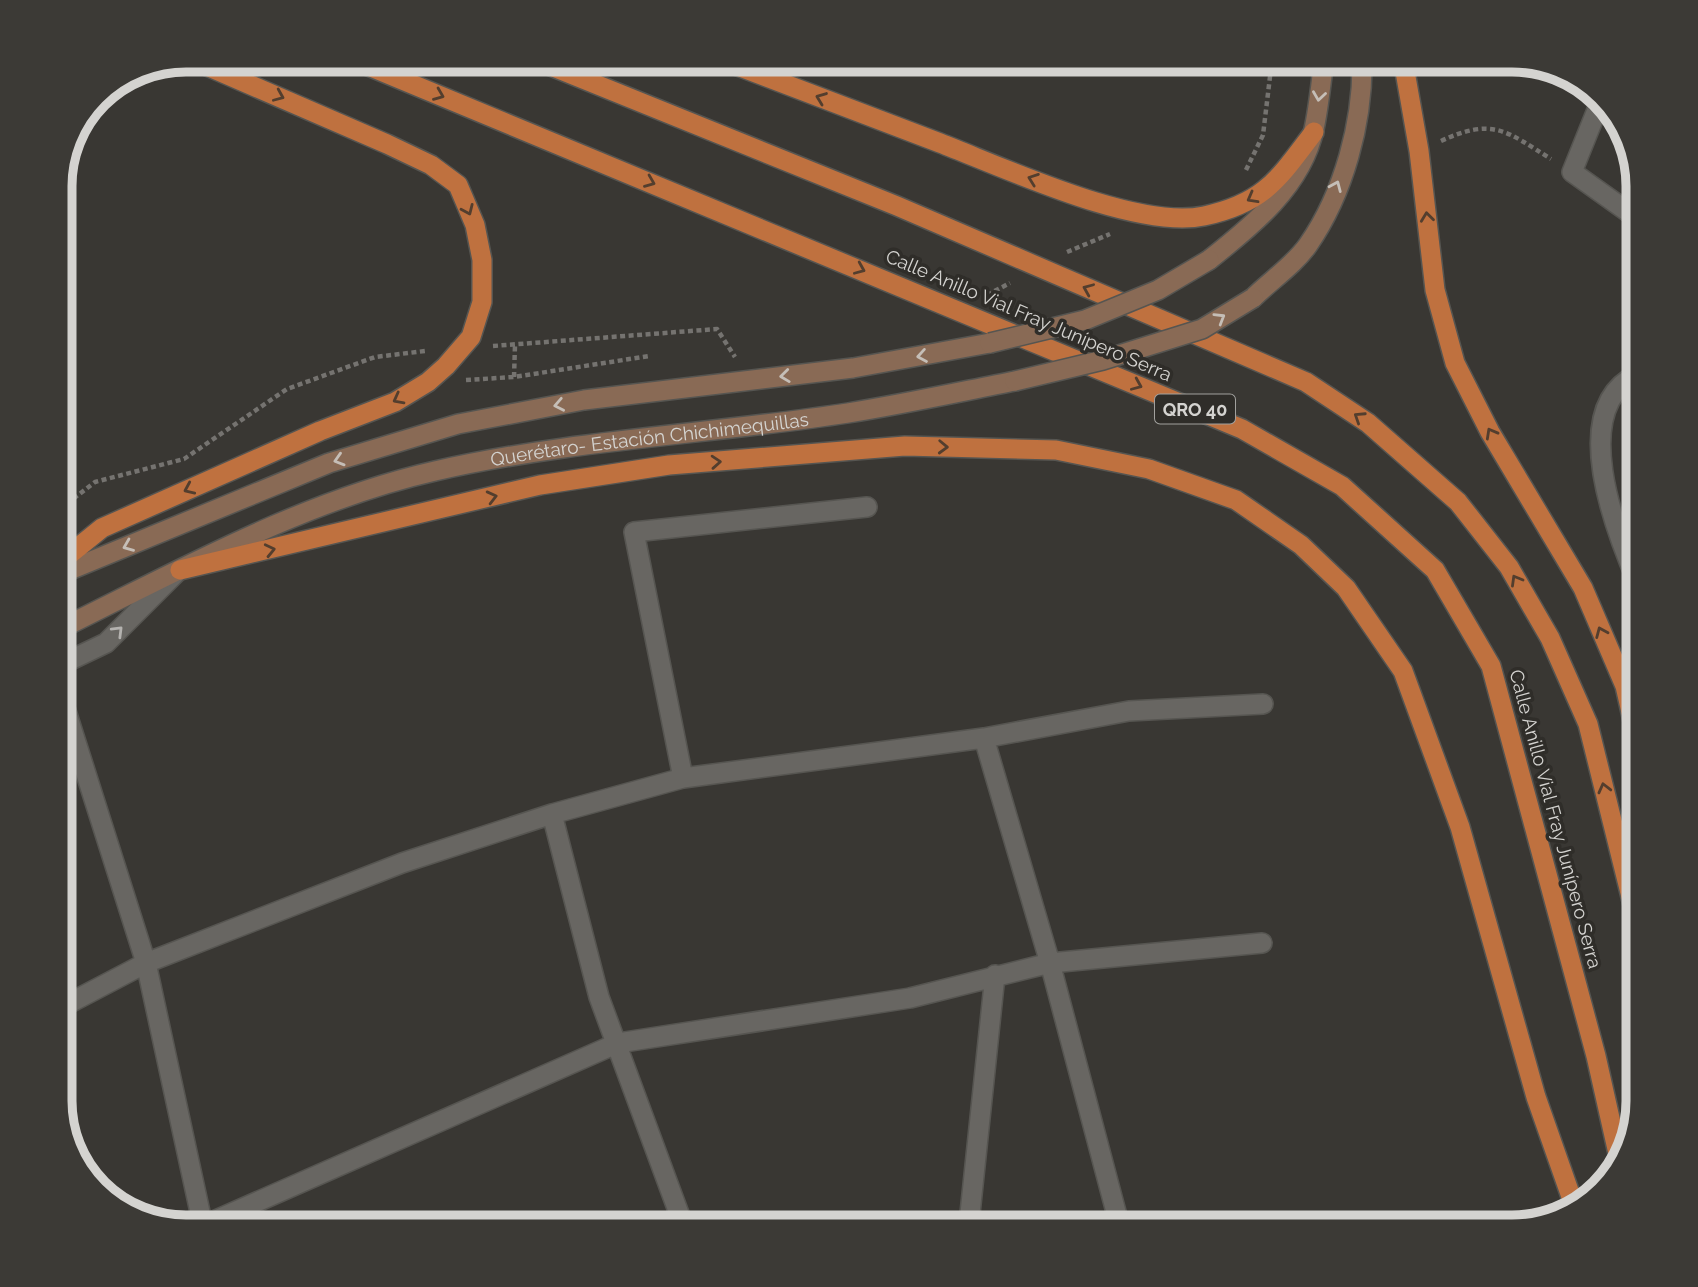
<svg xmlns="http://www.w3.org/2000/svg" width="1698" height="1287" font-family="Raleway,sans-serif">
  <rect width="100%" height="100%" fill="#393733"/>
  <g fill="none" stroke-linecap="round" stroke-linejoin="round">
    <g stroke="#565551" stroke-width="22">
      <path id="service" d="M 60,665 L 106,643 L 178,571"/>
    </g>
    <g stroke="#565551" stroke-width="22">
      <path id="minor" d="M 1601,100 L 1572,172 L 1638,219
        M 1638,374 C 1567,407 1615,530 1638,583
        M 60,692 L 146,963 L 203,1226
        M 984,738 L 1050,963 L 1120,1227
        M 683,778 L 634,532 L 867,507
        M 552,814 L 599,997 L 684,1227
        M 60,1008 L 146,963 L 402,863 L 552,814 L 683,778 L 984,738 L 1129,711 L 1263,704
        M 969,1223 L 995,975
        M 200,1227 L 618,1043 L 910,998 L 1050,963 L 1262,943"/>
    </g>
    <g stroke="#565551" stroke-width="22">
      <g id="secondary">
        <path d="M 1209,260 C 1252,226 1302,186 1314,129 C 1319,106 1321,82 1324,60"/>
        <path d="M 1253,298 C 1270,281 1294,265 1308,245 C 1344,193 1363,122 1362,60"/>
        <path d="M 60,574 L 329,463 L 458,424 L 584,400 L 853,368 L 990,343"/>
        <path id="s1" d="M 60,629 C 180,570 303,501 435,471 C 570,440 711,434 848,413 C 904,404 959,392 1015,381"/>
      </g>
    </g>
    <g stroke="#565551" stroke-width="22">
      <path id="trunk" d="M 354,60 L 1242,429 L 1342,486 L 1435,570 L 1491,666 L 1596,1056 L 1619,1158
        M 536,60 L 897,206 L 1306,382 L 1368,423 L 1458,502 L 1509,567 L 1550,638 L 1588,724 L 1638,925
        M 722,60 C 794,87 867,115 940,143 C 1005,168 1137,230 1204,216 C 1265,203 1279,178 1314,132
        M 1403,60 L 1419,151 L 1435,290 L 1455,363 L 1490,432 L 1583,588 L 1625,686 L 1638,743
        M 60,562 L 102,528 L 320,431 L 395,402 L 428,382 L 446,366 L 471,337 L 482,302 L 482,260 L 475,225 L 458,185 L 431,165 L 387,144 L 193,60
        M 180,570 L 540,485 L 669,465 L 905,446 L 1056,450 L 1149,469 L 1236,500 L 1301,545 L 1346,588 L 1403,671 L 1460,827 L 1536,1097 L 1575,1208"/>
    </g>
    <path stroke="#757370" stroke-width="4.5" stroke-dasharray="5 3.5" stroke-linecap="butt" d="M 1441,141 C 1493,117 1506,131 1551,159
      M 1246,170 L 1263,135 L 1272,60
      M 1067,252 L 1110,234
      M 987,295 L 1010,283
      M 493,346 L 717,329 L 735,357
      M 514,377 L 515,345
      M 466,380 L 514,377 L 649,356
      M 60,509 L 95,482 L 184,459 L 287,389 L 375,357 L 425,351"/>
    <use href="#service" stroke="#686662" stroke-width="19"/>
    <use href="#minor" stroke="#686662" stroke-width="19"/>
    <use href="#secondary" stroke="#896a55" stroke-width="19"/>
    <use href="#trunk" stroke="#bf713f" stroke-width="19"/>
    <g stroke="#565551" stroke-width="22" stroke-linecap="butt">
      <path id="secondary-bridge" d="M 990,343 L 1085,320 L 1158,290 L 1209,260
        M 1015,381 L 1103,360 L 1202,329 L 1253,298"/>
    </g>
    <use href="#secondary-bridge" stroke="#896a55" stroke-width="19"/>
  </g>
  <defs><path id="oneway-chevron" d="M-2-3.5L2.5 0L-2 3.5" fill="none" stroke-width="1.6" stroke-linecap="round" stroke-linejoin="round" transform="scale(1.75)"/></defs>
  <g stroke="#533e2e">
    <use href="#oneway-chevron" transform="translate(439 95) rotate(22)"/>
    <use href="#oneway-chevron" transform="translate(279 96) rotate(23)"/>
    <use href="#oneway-chevron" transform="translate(821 98) rotate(-159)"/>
    <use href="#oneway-chevron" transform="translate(1033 179) rotate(-160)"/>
    <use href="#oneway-chevron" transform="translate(650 182) rotate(22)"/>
    <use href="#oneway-chevron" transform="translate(1252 198) rotate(151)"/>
    <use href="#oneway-chevron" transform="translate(468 210) rotate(66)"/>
    <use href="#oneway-chevron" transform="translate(1427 217) rotate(-97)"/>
    <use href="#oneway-chevron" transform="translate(860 269) rotate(23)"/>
    <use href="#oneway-chevron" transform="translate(1088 289) rotate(-157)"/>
    <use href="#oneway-chevron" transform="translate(1137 385) rotate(23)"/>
    <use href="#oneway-chevron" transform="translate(398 399) rotate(152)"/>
    <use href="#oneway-chevron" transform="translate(1359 417) rotate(-147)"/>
    <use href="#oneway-chevron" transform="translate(1491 433) rotate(-119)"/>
    <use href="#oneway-chevron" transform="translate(943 447) rotate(2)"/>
    <use href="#oneway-chevron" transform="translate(716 462) rotate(-4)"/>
    <use href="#oneway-chevron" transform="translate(189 489) rotate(156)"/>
    <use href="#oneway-chevron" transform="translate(492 497) rotate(-14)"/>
    <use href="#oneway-chevron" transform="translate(270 550) rotate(-13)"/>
    <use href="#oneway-chevron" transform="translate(1516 580) rotate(-120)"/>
    <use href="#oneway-chevron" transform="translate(1601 632) rotate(-113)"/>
    <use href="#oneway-chevron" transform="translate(1604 788) rotate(-104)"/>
  </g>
  <g stroke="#c5beb7">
    <use href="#oneway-chevron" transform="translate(1319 96) rotate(98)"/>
    <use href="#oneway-chevron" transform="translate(1336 186) rotate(-67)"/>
    <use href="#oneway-chevron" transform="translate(1220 318) rotate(-31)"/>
    <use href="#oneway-chevron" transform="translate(922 356) rotate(170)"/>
    <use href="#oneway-chevron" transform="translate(785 376) rotate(173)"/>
    <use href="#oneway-chevron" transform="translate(559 405) rotate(169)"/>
    <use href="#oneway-chevron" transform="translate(339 460) rotate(163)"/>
    <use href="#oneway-chevron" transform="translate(128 546) rotate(158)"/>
  </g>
  <use stroke="#b4b2af" href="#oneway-chevron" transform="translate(118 631) rotate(-45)"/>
  <g text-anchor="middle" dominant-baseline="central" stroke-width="7" stroke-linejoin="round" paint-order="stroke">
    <rect fill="#2f2d29" stroke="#a2a19e" stroke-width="2" x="1155" y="394.5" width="80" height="29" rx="5"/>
    <g font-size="18" font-weight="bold" fill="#d4d3d0">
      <text x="1195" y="409">QRO 40</text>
    </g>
    <g font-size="19" fill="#d4d3d0" stroke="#2f2d29">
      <text transform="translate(1029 315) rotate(23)">Calle Anillo Vial Fray Junípero Serra</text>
      <text stroke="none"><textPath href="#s1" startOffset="625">Querétaro- Estación Chichimequillas</textPath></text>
      <text transform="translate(1556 819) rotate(75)">Calle Anillo Vial Fray Junípero Serra</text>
    </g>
  </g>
  <path d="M0 0H1698V1287H0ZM186 72H1512A114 114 0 0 1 1626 186V1101A114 114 0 0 1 1512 1215H186A114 114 0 0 1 72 1101V186A114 114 0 0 1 186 72Z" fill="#3c3a36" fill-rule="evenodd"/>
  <path fill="none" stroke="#d4d3d0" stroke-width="9" d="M186 72H1512A114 114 0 0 1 1626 186V1101A114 114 0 0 1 1512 1215H186A114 114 0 0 1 72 1101V186A114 114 0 0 1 186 72Z"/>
</svg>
